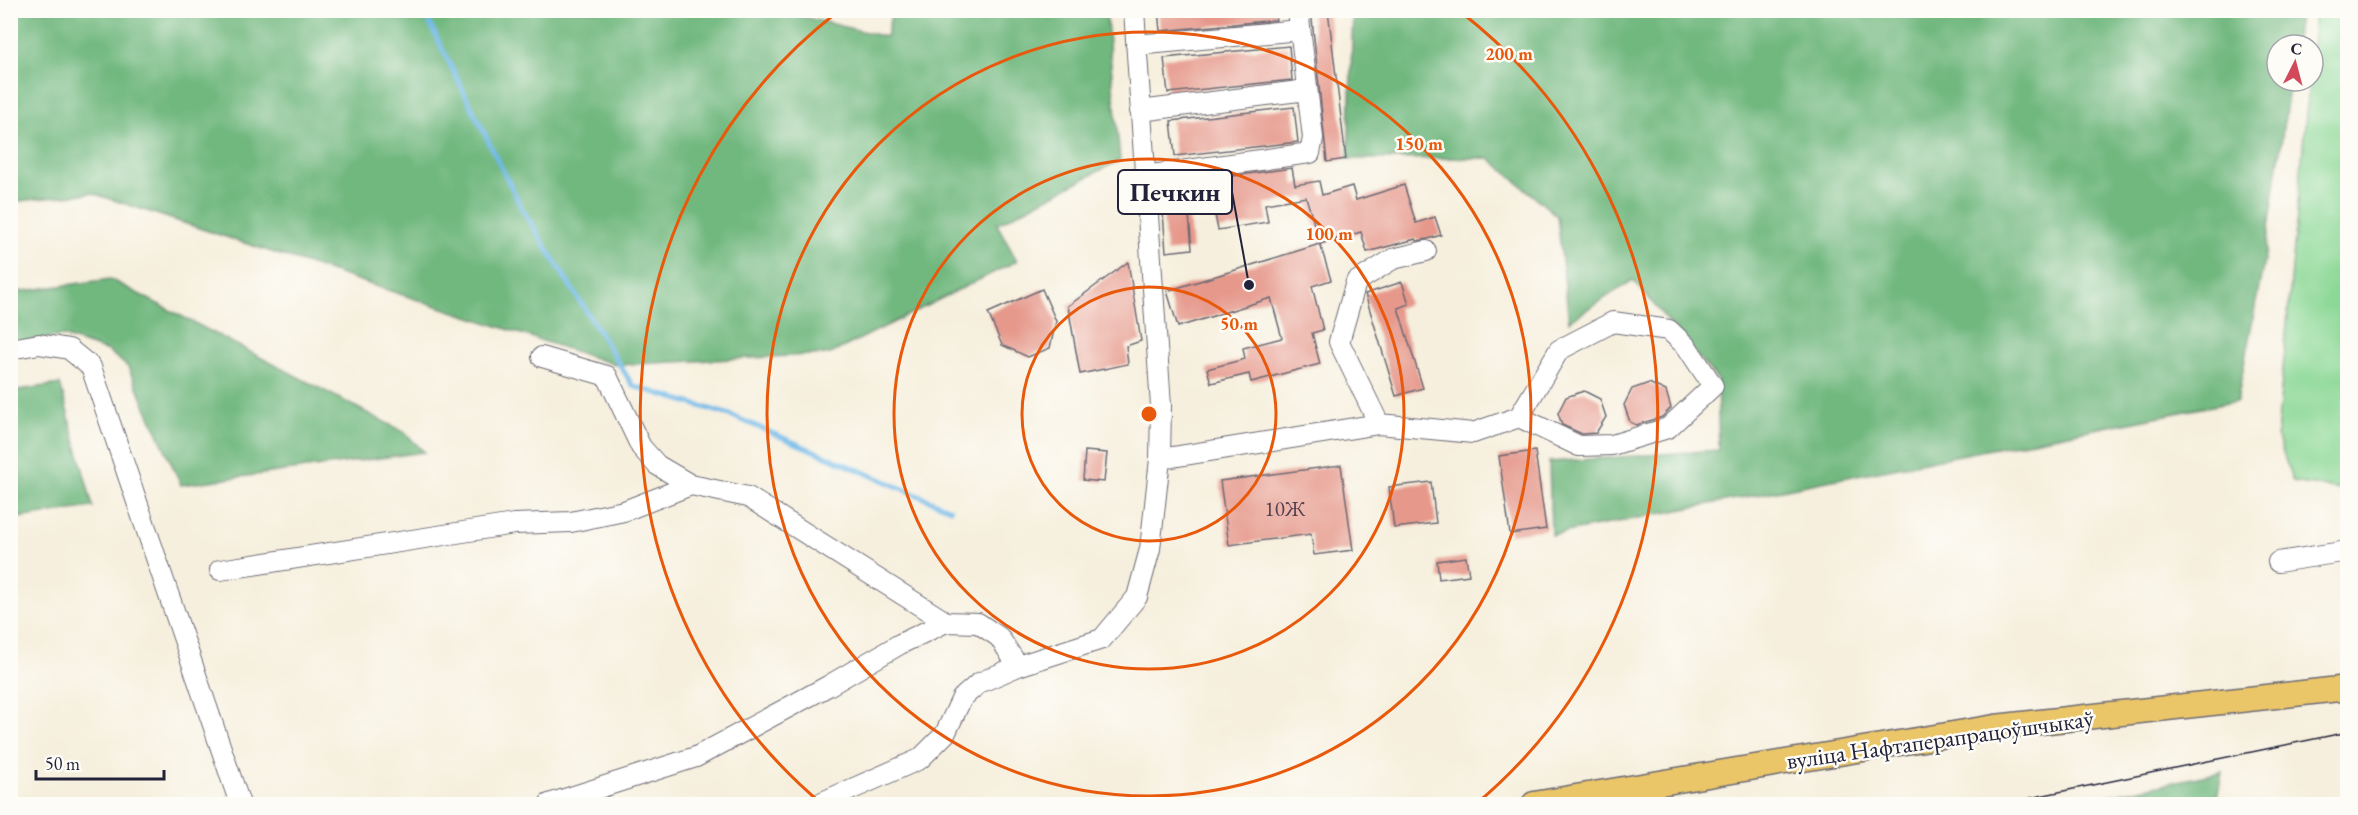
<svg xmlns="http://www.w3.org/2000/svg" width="2358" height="815" font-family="'EB Garamond',serif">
  <rect width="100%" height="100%" fill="#fdfcf7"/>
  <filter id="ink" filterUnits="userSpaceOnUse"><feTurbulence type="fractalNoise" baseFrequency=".0167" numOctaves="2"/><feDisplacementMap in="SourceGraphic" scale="12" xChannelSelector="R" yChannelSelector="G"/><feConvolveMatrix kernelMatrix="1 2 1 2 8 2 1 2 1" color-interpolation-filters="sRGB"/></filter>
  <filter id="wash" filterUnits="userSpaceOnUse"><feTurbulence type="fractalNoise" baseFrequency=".008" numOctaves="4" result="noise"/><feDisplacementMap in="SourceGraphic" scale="24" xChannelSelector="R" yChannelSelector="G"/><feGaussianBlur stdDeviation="1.35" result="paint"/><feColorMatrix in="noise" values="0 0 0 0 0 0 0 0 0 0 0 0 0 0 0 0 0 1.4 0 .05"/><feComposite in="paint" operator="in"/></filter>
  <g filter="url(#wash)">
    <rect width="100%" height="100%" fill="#f6efdd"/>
    <path fill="#8cd896" stroke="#577d68" stroke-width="1.5" d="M 2315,11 L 2347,11 L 2347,490 L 2293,482 L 2277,435 L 2309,81 L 2313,81 L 2312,45 Z"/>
    <path fill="#71b87f" stroke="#4a6d5d" stroke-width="1.5" d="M 784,10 L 784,12 L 886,37 L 892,11 L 1106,11 L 1120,160 L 997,224 L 1017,261 L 830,354 L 616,365 L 92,193 L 11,202 L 11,11 Z
      M 1353,11 L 2300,11 L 2295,45 L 2277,45 L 2277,81 L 2290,81 L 2265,256 L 2237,401 L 1551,535 L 1549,462 L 1719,450 L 1717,379 L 1633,280 L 1569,321 L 1557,216 L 1489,158 L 1348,159 Z
      M 110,279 L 404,432 L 424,452 L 181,485 L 128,367 L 108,351 L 62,336 L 11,344 L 10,293 Z
      M 60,384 L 93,507 L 11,519 L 11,391 Z
      M 2222,772 L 2216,804 L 2068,804 Z"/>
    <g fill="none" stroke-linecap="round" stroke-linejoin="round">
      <path stroke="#70b9e8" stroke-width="5" d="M 423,10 L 522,209 L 633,386 L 730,415 L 950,509"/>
    </g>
    <g id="blocks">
      <path fill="#e6988b" d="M 1158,10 L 1275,10 L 1276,20 L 1160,31 Z
        M 1311,10 L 1328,10 L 1346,159 L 1327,162 Z
        M 1289,46 L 1292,80 L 1168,93 L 1164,58 Z
        M 1294,107 L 1298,142 L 1175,156 L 1171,121 Z
        M 1292,168 L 1295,185 L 1319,181 L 1322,195 L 1352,186 L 1356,200 L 1404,185 L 1416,223 L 1435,217 L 1441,235 L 1428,239 L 1417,241 L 1416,239 L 1367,252 L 1361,232 L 1320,244 L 1306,197 L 1265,204 L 1268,222 L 1218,230 L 1214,210 L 1189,215 L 1192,249 L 1166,252 L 1162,199 L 1175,198 L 1173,184 Z
        M 1320,244 L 1331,280 L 1312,286 L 1323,330 L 1312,333 L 1320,364 L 1251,382 L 1249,374 L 1211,383 L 1207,369 L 1245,359 L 1243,348 L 1282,338 L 1271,298 L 1178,327 L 1167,291 Z
        M 1128,262 L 1141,341 L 1126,346 L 1128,364 L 1080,374 L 1068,306 Z
        M 1402,282 L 1409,304 L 1398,308 L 1423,388 L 1396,396 L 1365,294 Z
        M 1042,289 L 1056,321 L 1050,348 L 1028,357 L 1002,345 L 988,313 Z
        M 1649,383 L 1666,391 L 1671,408 L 1662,417 L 1636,425 L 1630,422 L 1624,405 L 1632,389 Z
        M 1584,391 L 1600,399 L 1606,417 L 1596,433 L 1582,434 L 1562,425 L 1558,413 L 1566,397 Z
        M 1085,451 L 1107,453 L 1104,482 L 1083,480 Z
        M 1535,451 L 1546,529 L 1510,534 L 1499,456 Z
        M 1341,465 L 1353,550 L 1314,555 L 1311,534 L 1229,545 L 1220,481 Z
        M 1431,482 L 1436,523 L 1394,528 L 1389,487 Z
        M 1466,557 L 1469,575 L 1439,579 L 1437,561 Z"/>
    </g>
  </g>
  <g filter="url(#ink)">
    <use href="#blocks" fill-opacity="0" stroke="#6c6a74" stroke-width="1.5"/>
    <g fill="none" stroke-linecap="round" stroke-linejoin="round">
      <g stroke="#6c6a74" stroke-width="22">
        <path id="minor" d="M 1136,45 L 1300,30
          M 1140,111 L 1307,90
          M 1144,176 L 1310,153 L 1313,138 L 1298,10
          M 10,349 L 39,344 L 69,349 L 91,367 L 240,804
          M 542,357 L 607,376 L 641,447 L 657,465 L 691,485
          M 1379,424 L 1339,342 L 1356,282 L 1393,259 L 1426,251
          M 1160,459 L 1379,424 L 1473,433 L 1519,417 L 1559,350 L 1613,322 L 1669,330 L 1687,347 L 1713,386 L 1668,428 L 1612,445 L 1579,446 L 1519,417
          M 2278,562 L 2348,551
          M 220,570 L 514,524 L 571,522 L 624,511 L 691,485 L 748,497 L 946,622
          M 549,804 L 696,757 L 828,686 L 900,644 L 946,622 L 978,623 L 999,637 L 1018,666
          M 818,804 L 920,759 L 945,734 L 962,698 L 979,683 L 1018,666 L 1102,639 L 1137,597 L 1150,549 L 1160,459 L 1161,406 L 1134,10"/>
      </g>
      <g stroke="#6c6a74" stroke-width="27">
        <path id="major" d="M 1534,804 L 1995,727 L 2348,688"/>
      </g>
      <use href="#minor" stroke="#fff" stroke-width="20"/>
      <use href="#major" stroke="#ebc669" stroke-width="24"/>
      <path stroke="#22223b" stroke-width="1.5" d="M 2001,804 L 2348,732"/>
    </g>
  </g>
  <g fill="none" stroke="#e8590c" stroke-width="3">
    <circle cx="1149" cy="414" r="127"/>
    <circle cx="1149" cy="414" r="255"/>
    <circle cx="1149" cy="414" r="382"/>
    <path d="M822 804A509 509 0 0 1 836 13M1462 13A509 509 0 0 1 1476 804"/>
  </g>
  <g text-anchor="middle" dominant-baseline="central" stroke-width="5" stroke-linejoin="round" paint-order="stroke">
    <g font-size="21" fill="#53404f">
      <text x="1285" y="508">10Ж</text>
    </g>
    <g font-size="24" fill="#22223b" stroke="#fdfcf7">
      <text transform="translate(1940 739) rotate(-8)">вуліца Нафтаперапрацоўшчыкаў</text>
    </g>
  </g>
  <circle cx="1149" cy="414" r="9" fill="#e8590c" stroke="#fdfcf7" stroke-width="3"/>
  <g font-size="18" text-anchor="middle" font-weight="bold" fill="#e8590c" stroke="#fdfcf7" stroke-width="5" stroke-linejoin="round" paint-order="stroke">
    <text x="1509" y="60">200 m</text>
    <text x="1419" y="150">150 m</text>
    <text x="1329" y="240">100 m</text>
    <text x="1239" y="330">50 m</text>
  </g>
  <path fill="none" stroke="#22223b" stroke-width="2" d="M1249 285L1232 192"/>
  <circle fill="#22223b" stroke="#fdfcf7" stroke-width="2" cx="1249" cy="285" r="6"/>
  <rect fill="#fdfcf7" stroke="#22223b" stroke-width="2" x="1118" y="170" width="114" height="44" rx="6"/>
  <g font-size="26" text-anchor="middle" font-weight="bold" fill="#22223b">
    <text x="1175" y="201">Печкин</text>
  </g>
  <rect width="2358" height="815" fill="none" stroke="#fdfcf7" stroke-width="36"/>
  <g transform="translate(2295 63) rotate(6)"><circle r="28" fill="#fdfcf7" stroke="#a5a5ac" stroke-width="1.5"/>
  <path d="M0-4.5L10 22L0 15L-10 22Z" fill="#d1495b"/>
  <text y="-9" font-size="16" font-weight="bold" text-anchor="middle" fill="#22223b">С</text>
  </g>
  <path d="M36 770v9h128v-9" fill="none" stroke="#22223b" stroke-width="3"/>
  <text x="45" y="770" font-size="18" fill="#22223b" stroke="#fdfcf7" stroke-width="4.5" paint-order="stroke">50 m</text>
</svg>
